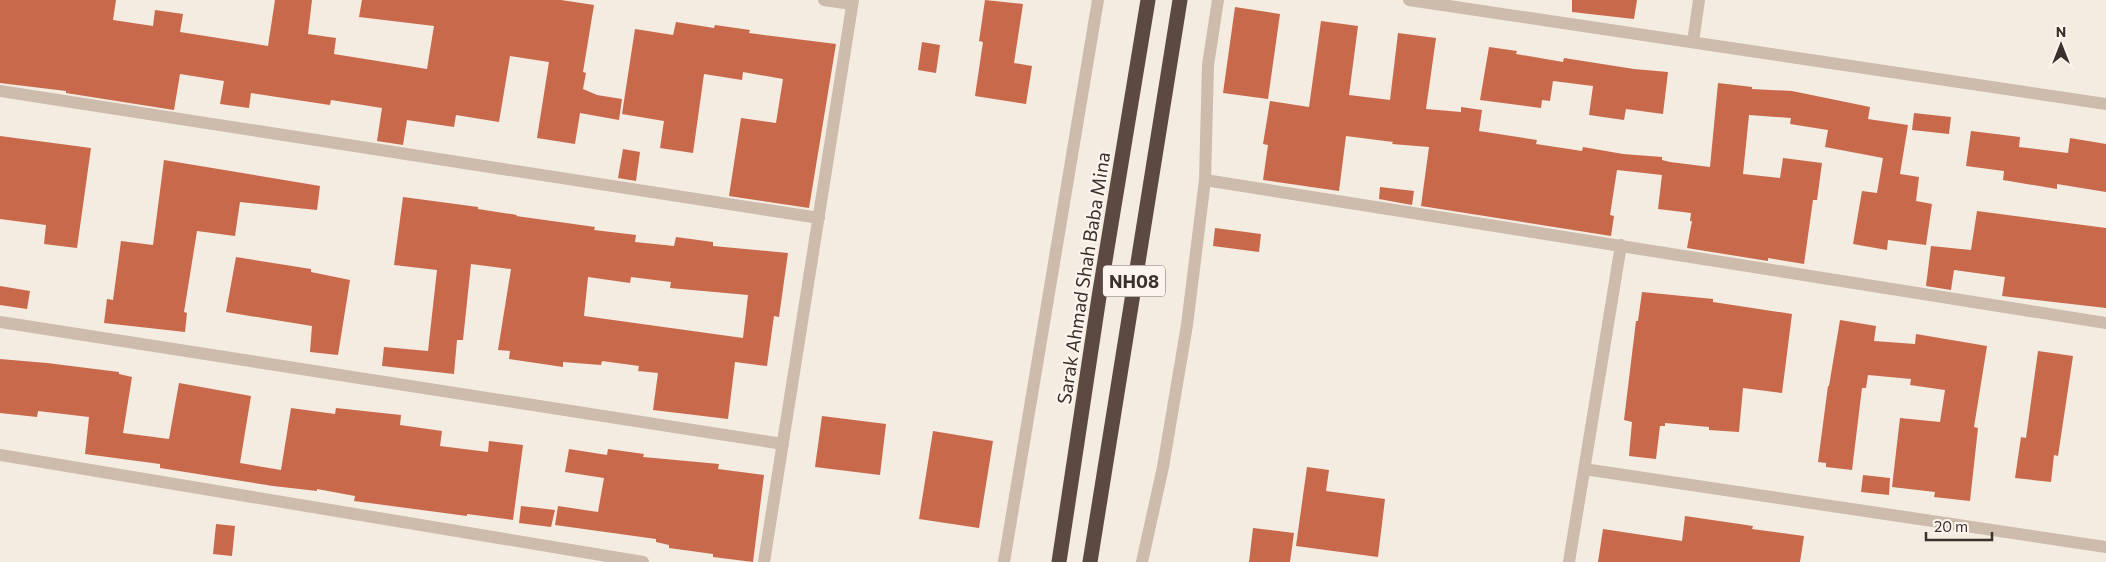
<svg xmlns="http://www.w3.org/2000/svg" width="2106" height="562" font-family="Commissioner,sans-serif">
  <rect width="100%" height="100%" fill="#f4ebe1"/>
  <path fill="#c8694b" fill-rule="evenodd" d="M 0,0 L 116,0 L 113,20 L 153,26 L 155,10 L 183,14 L 180,32 L 268,46 L 275,0 L 312,0 L 308,34 L 336,38 L 334,54 L 427,69 L 434,26 L 359,17 L 362,0 L 561,0 L 594,5 L 583,72 L 586,73 L 583,89 L 597,95 L 622,99 L 619,120 L 580,113 L 575,144 L 537,138 L 549,62 L 510,56 L 499,122 L 456,115 L 454,127 L 407,120 L 403,145 L 377,141 L 382,108 L 331,100 L 330,105 L 251,93 L 249,108 L 220,104 L 224,81 L 180,74 L 174,110 L 66,93 L 66,91 L 0,83 Z
    M 985,0 L 1023,4 L 1014,63 L 1032,66 L 1026,104 L 975,96 L 983,42 L 979,41 Z
    M 1572,0 L 1637,0 L 1634,19 L 1572,12 Z
    M 1235,7 L 1280,14 L 1268,99 L 1223,93 Z
    M 1321,21 L 1358,26 L 1349,95 L 1390,100 L 1398,33 L 1436,38 L 1426,109 L 1461,112 L 1461,107 L 1482,110 L 1479,131 L 1537,140 L 1536,144 L 1582,151 L 1583,147 L 1623,154 L 1662,157 L 1662,160 L 1670,162 L 1710,167 L 1718,83 L 1752,87 L 1752,89 L 1792,91 L 1870,107 L 1868,119 L 1908,125 L 1900,174 L 1919,177 L 1916,201 L 1932,204 L 1926,245 L 1888,240 L 1887,250 L 1853,244 L 1862,191 L 1877,193 L 1883,158 L 1825,147 L 1828,130 L 1790,124 L 1791,118 L 1749,115 L 1743,174 L 1780,178 L 1783,158 L 1822,163 L 1817,200 L 1813,200 L 1804,264 L 1768,258 L 1768,261 L 1687,248 L 1692,221 L 1690,221 L 1691,213 L 1658,209 L 1662,175 L 1617,170 L 1610,215 L 1614,216 L 1611,236 L 1421,206 L 1429,147 L 1392,144 L 1393,142 L 1346,136 L 1339,191 L 1263,180 L 1268,145 L 1263,144 L 1270,101 L 1309,107 Z
    M 676,22 L 714,28 L 715,25 L 750,30 L 749,33 L 836,44 L 809,208 L 729,196 L 741,118 L 776,123 L 783,79 L 743,72 L 742,80 L 704,74 L 693,153 L 660,148 L 664,121 L 622,114 L 635,29 L 673,35 Z
    M 922,42 L 940,45 L 936,73 L 918,70 Z
    M 1489,47 L 1517,51 L 1516,54 L 1563,62 L 1564,58 L 1634,69 L 1668,72 L 1663,114 L 1626,109 L 1624,120 L 1589,115 L 1593,86 L 1553,81 L 1550,101 L 1542,100 L 1541,108 L 1480,100 Z
    M 1914,113 L 1951,117 L 1949,134 L 1912,130 Z
    M 1971,131 L 2020,137 L 2019,147 L 2068,153 L 2070,138 L 2106,144 L 2106,192 L 2057,184 L 2057,189 L 2003,180 L 2004,171 L 1966,166 Z
    M 0,136 L 91,148 L 77,248 L 44,244 L 46,225 L 0,219 Z
    M 623,149 L 640,152 L 636,181 L 618,178 Z
    M 164,160 L 320,186 L 317,210 L 240,202 L 235,236 L 197,231 L 184,312 L 187,313 L 185,332 L 104,323 L 107,299 L 113,300 L 121,241 L 153,245 Z
    M 1380,187 L 1414,191 L 1412,205 L 1379,199 Z
    M 403,197 L 478,207 L 478,209 L 517,215 L 516,216 L 595,227 L 594,230 L 636,235 L 635,242 L 674,246 L 676,237 L 713,242 L 713,246 L 788,253 L 779,317 L 774,316 L 767,366 L 735,362 L 728,419 L 653,410 L 658,373 L 638,371 L 639,366 L 602,361 L 601,365 L 563,362 L 563,367 L 509,359 L 510,351 L 498,350 L 511,269 L 471,264 L 463,340 L 457,340 L 454,374 L 382,366 L 384,347 L 428,351 L 437,270 L 394,265 ZM 588,277 L 630,283 L 631,277 L 671,282 L 670,288 L 748,295 L 743,338 L 584,316 Z
    M 1977,211 L 2106,228 L 2106,308 L 2002,296 L 2005,277 L 1954,270 L 1951,290 L 1926,286 L 1931,246 L 1971,250 Z
    M 1215,228 L 1261,234 L 1259,252 L 1213,246 Z
    M 236,257 L 311,269 L 311,272 L 350,280 L 338,355 L 310,352 L 312,326 L 226,312 Z
    M 0,286 L 30,291 L 27,309 L 0,305 Z
    M 1642,292 L 1713,299 L 1713,302 L 1792,314 L 1782,393 L 1743,388 L 1739,432 L 1709,430 L 1709,427 L 1665,423 L 1665,426 L 1660,426 L 1656,459 L 1629,456 L 1632,422 L 1624,420 L 1636,321 L 1638,321 Z
    M 1840,320 L 1876,326 L 1874,341 L 1915,344 L 1916,334 L 1987,346 L 1974,427 L 1978,428 L 1970,501 L 1934,497 L 1935,492 L 1892,487 L 1900,418 L 1940,422 L 1945,390 L 1910,385 L 1911,379 L 1868,375 L 1866,388 L 1862,388 L 1852,470 L 1826,467 L 1826,463 L 1818,462 L 1828,386 L 1829,386 Z
    M 2038,351 L 2073,356 L 2058,456 L 2054,455 L 2051,482 L 2015,478 L 2021,437 L 2026,438 Z
    M 0,359 L 47,363 L 119,372 L 119,374 L 132,377 L 123,433 L 169,439 L 179,383 L 251,396 L 240,463 L 281,470 L 291,408 L 335,414 L 336,408 L 401,415 L 400,425 L 442,431 L 440,446 L 488,452 L 489,441 L 523,445 L 513,520 L 467,514 L 467,516 L 354,501 L 355,496 L 317,489 L 317,491 L 273,486 L 160,468 L 160,464 L 85,454 L 89,417 L 38,411 L 37,417 L 0,413 Z
    M 822,416 L 886,424 L 880,475 L 815,467 Z
    M 933,431 L 993,441 L 979,528 L 919,519 Z
    M 569,449 L 607,455 L 608,449 L 644,454 L 643,457 L 719,464 L 718,469 L 764,475 L 753,562 L 713,557 L 713,554 L 669,548 L 669,545 L 656,542 L 656,539 L 555,525 L 558,506 L 598,512 L 604,478 L 565,472 Z
    M 1307,467 L 1329,470 L 1326,491 L 1385,499 L 1378,557 L 1296,546 Z
    M 1863,475 L 1890,478 L 1889,495 L 1861,492 Z
    M 521,506 L 555,510 L 551,527 L 519,523 Z
    M 1685,516 L 1753,526 L 1752,529 L 1804,536 L 1800,562 L 1598,562 L 1603,529 L 1682,541 Z
    M 216,524 L 235,526 L 232,556 L 213,554 Z
    M 1253,528 L 1294,533 L 1290,562 L 1249,562 Z"/>
  <g fill="none" stroke-linecap="round" stroke-linejoin="round">
    <path stroke="#cdbbac" stroke-width="12" d="M 824,0 L 852,4
      M 1409,0 L 2106,104
      M 1693,42 L 1699,0
      M 0,91 L 819,218
      M 1205,180 L 2106,323
      M 0,322 L 783,444
      M 0,455 L 643,562
      M 1584,469 L 2106,547
      M 764,562 L 853,0
      M 1004,562 L 1098,0
      M 1142,562 L 1163,467 L 1187,325 L 1205,180 L 1208,65 L 1218,0
      M 1569,562 L 1621,245"/>
    <path stroke="#5c4a42" stroke-width="15" d="M 1059,562 L 1099,297 L 1148,0
      M 1090,562 L 1180,0"/>
  </g>
  <g text-anchor="middle" dominant-baseline="central" stroke-width="4.5" stroke-linejoin="round" paint-order="stroke">
    <rect fill="#fbf5ee" stroke="#756b66" stroke-width="1" x="1103" y="265.5" width="62" height="31" rx="4"/>
    <g font-size="18" font-weight="bold" fill="#3b302b">
      <text x="1134" y="281">NH08</text>
    </g>
    <g font-size="19" fill="#3b302b" stroke="#fbf5ee">
      <text transform="translate(1083 278) rotate(-81)">Sarak Ahmad Shah Baba Mina</text>
    </g>
  </g>
  <g transform="translate(2061 45)" stroke="#fbf5ee" stroke-width="4" paint-order="stroke">
  <path d="M0-4L9 19L0 12L-9 19Z" fill="#3b302b"/>
  <text y="-8" font-size="14" font-weight="bold" text-anchor="middle" fill="#3b302b">N</text>
  </g>
  <path d="M1926 532v8h66v-8" fill="none" stroke="#3b302b" stroke-width="2.5"/>
  <text x="1934" y="532" font-size="15" fill="#3b302b" stroke="#fbf5ee" stroke-width="4" paint-order="stroke">20 m</text>
</svg>
